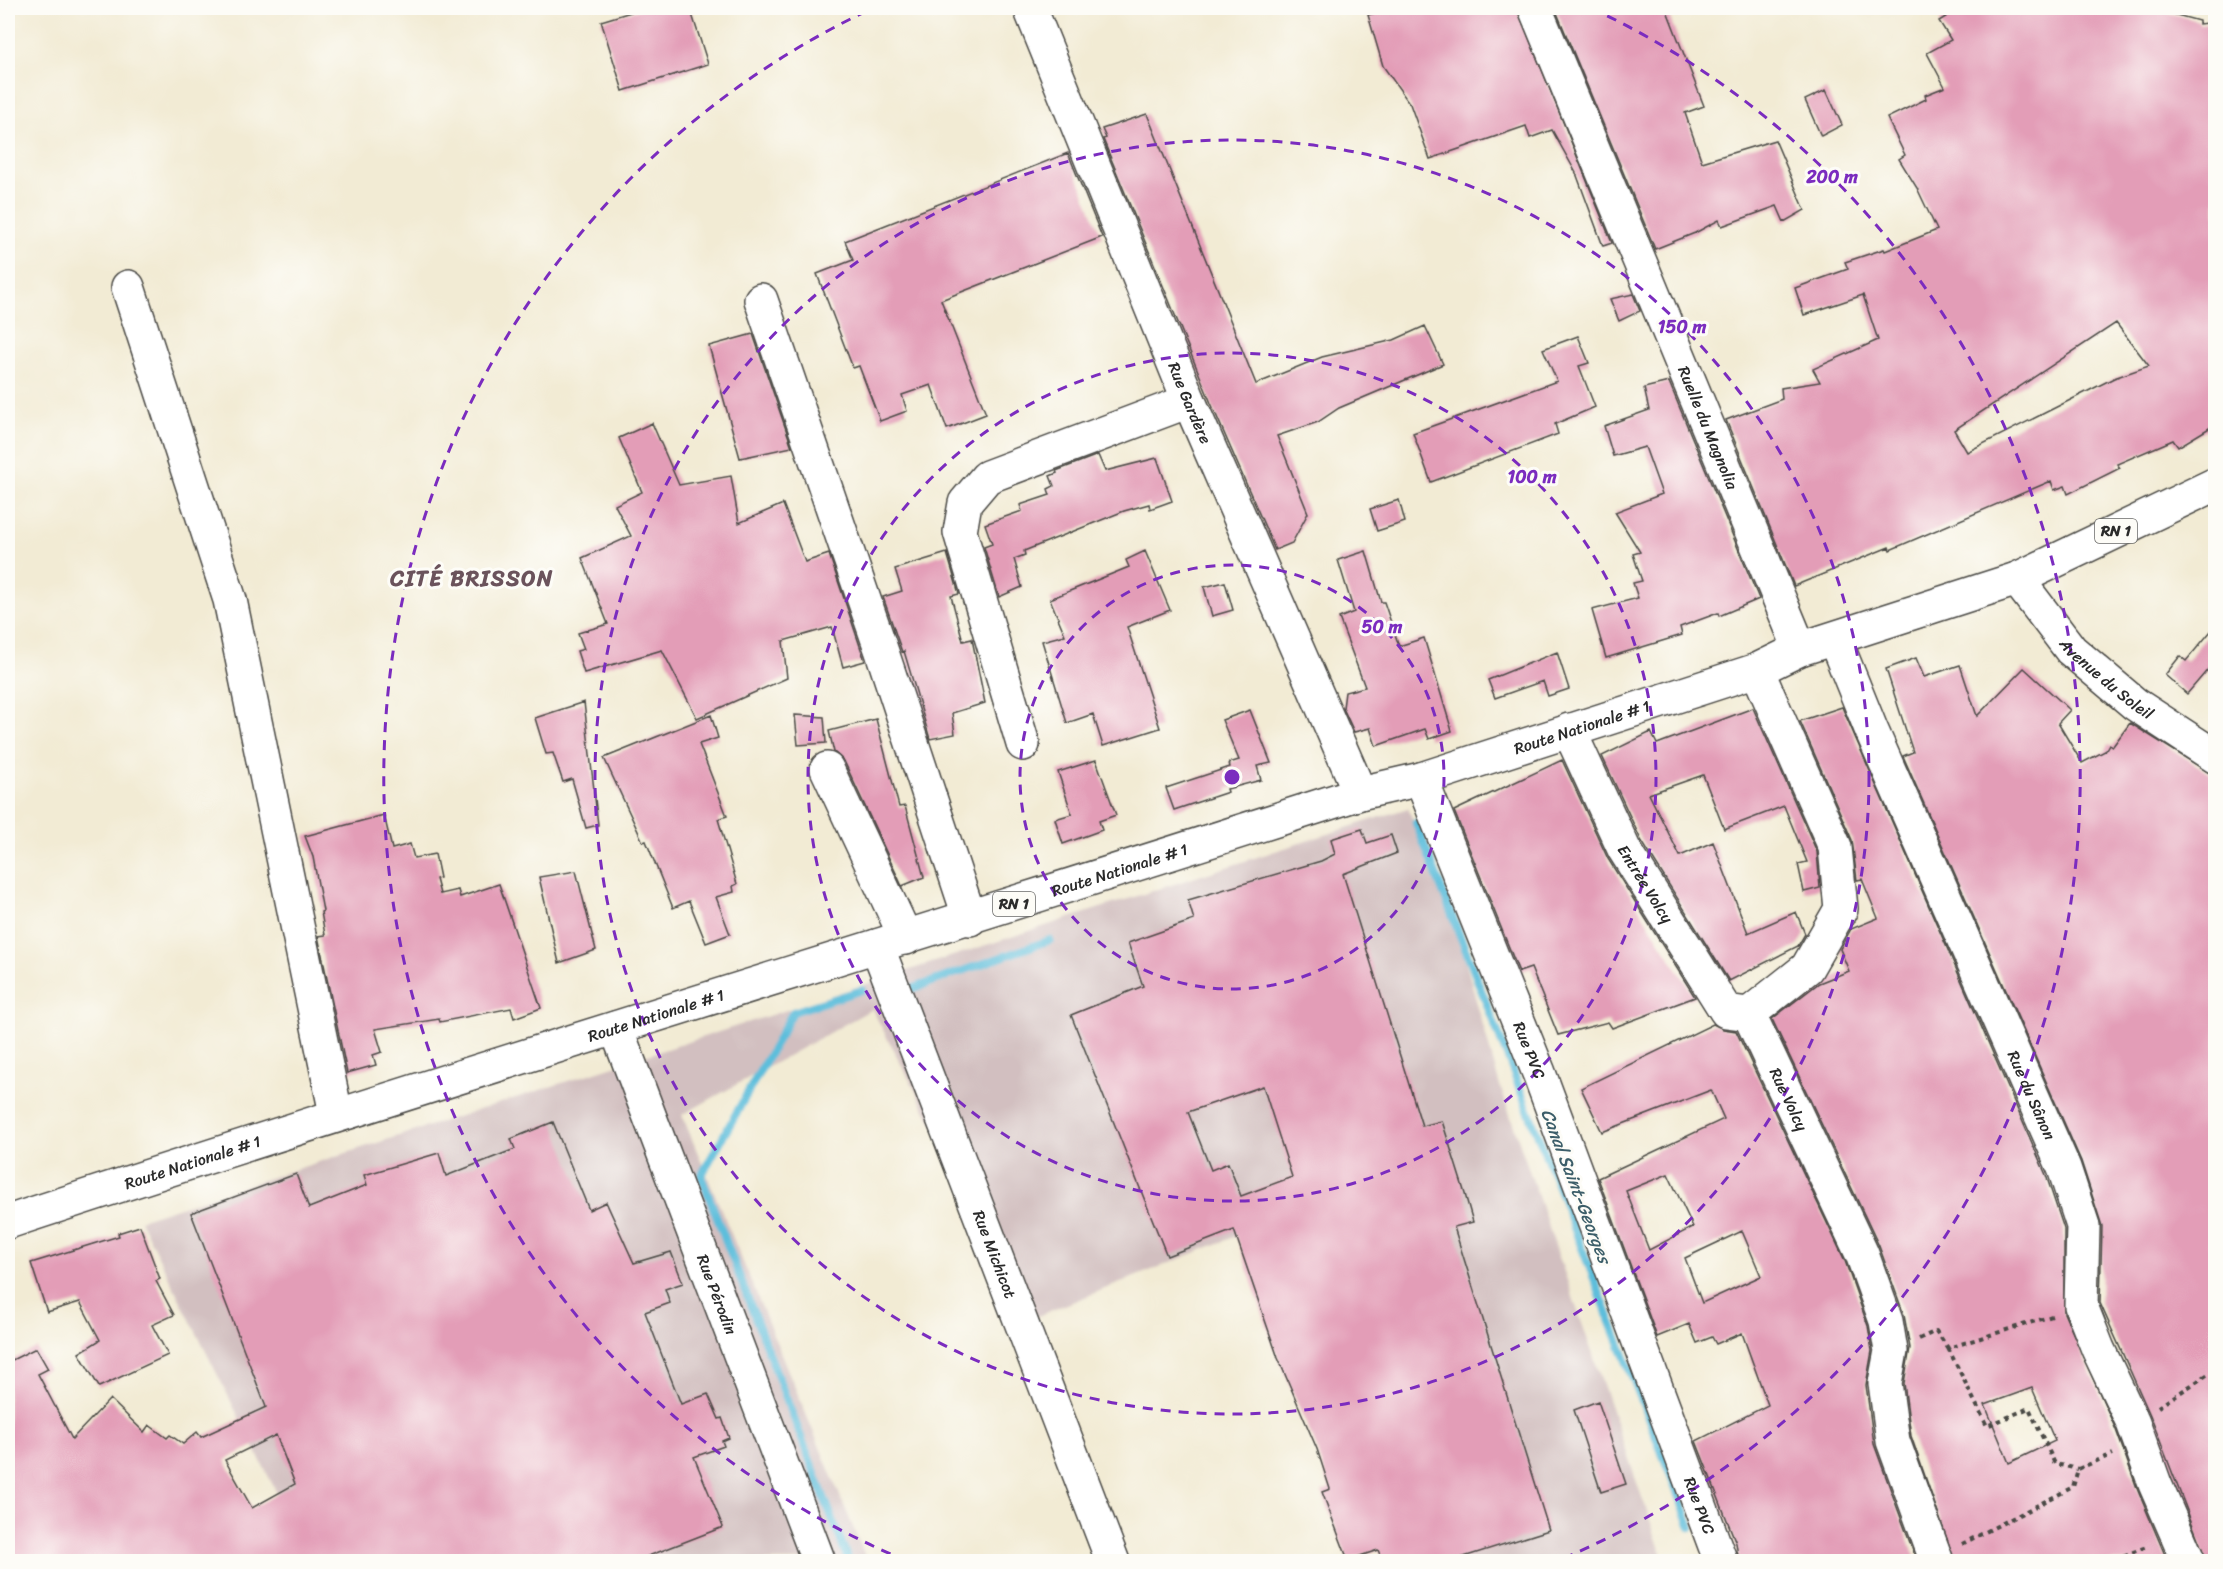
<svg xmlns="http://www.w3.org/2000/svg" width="2223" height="1569" font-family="Sriracha,sans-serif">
  <rect width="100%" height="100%" fill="#fdfcf7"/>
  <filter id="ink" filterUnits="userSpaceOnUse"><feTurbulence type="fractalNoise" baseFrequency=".0167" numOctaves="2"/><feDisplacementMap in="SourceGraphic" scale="12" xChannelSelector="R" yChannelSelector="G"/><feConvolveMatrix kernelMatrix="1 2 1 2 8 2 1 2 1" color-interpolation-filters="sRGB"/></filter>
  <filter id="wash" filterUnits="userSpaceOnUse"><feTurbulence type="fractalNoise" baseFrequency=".008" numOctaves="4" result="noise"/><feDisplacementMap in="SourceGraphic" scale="24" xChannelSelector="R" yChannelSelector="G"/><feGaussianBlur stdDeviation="1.35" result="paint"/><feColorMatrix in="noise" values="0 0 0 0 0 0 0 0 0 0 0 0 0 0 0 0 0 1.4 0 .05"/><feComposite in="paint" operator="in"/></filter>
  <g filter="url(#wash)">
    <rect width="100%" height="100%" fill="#f2ebd4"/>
    <path fill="#d2bfc0" d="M 1408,808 L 1460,942 L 1499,1083 L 1664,1561 L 1412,1561 L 1291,1214 L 1035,1317 L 872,1009 L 682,1115 L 867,1561 L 311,1561 L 140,1220 Z"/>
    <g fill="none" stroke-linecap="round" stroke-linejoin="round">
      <path stroke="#5dbedb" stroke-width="8" d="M 1416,823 L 1691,1527
        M 903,992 L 1050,940
        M 849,1562 L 701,1176 L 793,1012 L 862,990"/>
    </g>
    <g id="blocks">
      <path fill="#e39db7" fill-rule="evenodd" d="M 644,8 L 690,8 L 708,64 L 623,91 L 601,21 Z
        M 1392,8 L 1517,8 L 1612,243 L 1603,246 L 1576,173 L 1552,130 L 1530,138 L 1526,126 L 1430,159 L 1410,104 L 1383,66 L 1368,15 Z
        M 1555,8 L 1666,8 L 1704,106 L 1685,113 L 1702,162 L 1775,140 L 1805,210 L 1784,222 L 1777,206 L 1722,226 L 1719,220 L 1695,233 L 1655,249 Z
        M 1960,8 L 2151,8 L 2199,21 L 2199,24 L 2216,22 L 2216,424 L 2178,447 L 2173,440 L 2117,464 L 2120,468 L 2068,494 L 2065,486 L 2054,490 L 2051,481 L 1890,550 L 1889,547 L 1794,586 L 1726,420 L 1782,399 L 1781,388 L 1820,382 L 1813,369 L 1878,340 L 1863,295 L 1804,315 L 1795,288 L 1848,269 L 1845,262 L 1884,249 L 1885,251 L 1937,230 L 1917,188 L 1899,159 L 1905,155 L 1887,118 L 1926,99 L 1925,95 L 1945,87 L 1927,53 L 1951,40 L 1939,21 ZM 2116,323 L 2149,366 L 2114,378 L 1967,452 L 1954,430 Z
        M 1826,90 L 1842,125 L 1821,136 L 1805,100 Z
        M 1147,114 L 1256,384 L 1322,357 L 1394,340 L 1425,326 L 1443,364 L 1339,408 L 1318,422 L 1277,436 L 1308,513 L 1292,543 L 1275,550 L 1211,403 L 1103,139 L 1106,138 L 1102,129 Z
        M 1068,153 L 1102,237 L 941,300 L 986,414 L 947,429 L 931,385 L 902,395 L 907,411 L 880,421 L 859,366 L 853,368 L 817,274 L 853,260 L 845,241 Z
        M 1633,294 L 1640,311 L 1619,321 L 1610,299 Z
        M 753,334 L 792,447 L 740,458 L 709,346 Z
        M 1578,336 L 1589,363 L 1579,366 L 1595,407 L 1555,424 L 1558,434 L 1431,482 L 1413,433 L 1557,381 L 1543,349 Z
        M 1669,382 L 1759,599 L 1719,616 L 1718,613 L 1680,627 L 1682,635 L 1606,658 L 1592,610 L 1638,598 L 1633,583 L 1642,581 L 1633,554 L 1640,552 L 1615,512 L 1662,494 L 1645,447 L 1613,456 L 1604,426 L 1649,410 L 1644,388 Z
        M 652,423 L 679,485 L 731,476 L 739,523 L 783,504 L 805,562 L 829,554 L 865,661 L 843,667 L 832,627 L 783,641 L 787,678 L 697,718 L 662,650 L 584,673 L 577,651 L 584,649 L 578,633 L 608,624 L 582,558 L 631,536 L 615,505 L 642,492 L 619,438 Z
        M 1098,455 L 1105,471 L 1157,458 L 1172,501 L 1150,509 L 1149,504 L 1124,511 L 1024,551 L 1025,555 L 1014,559 L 1022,587 L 999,597 L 984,547 L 992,544 L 985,524 L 1022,511 L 1020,505 L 1050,495 L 1048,489 L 1054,486 L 1050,476 L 1057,473 L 1056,471 Z
        M 1399,500 L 1405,522 L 1377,531 L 1370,509 Z
        M 1145,551 L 1170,610 L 1127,627 L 1160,728 L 1103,746 L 1093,714 L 1067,723 L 1042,641 L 1065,635 L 1050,599 L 1129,567 L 1126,560 Z
        M 1366,551 L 1381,602 L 1384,602 L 1399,646 L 1424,638 L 1452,731 L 1429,739 L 1425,729 L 1376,746 L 1370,728 L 1354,732 L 1343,708 L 1345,692 L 1365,687 L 1339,618 L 1354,612 L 1338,560 Z
        M 947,553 L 959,594 L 951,596 L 963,641 L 972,639 L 985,703 L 952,713 L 955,734 L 930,739 L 904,651 L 902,652 L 883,597 L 902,591 L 895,569 Z
        M 1225,582 L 1233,610 L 1212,616 L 1204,587 Z
        M 2216,625 L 2216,660 L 2187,694 L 2165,675 L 2180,656 L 2186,661 Z
        M 1557,652 L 1569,689 L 1548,696 L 1543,681 L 1495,698 L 1488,680 Z
        M 1916,658 L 1924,677 L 1960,665 L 1977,716 L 2024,668 L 2070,710 L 2058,723 L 2082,763 L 2105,751 L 2109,744 L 2113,746 L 2130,723 L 2216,777 L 2216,1562 L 2207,1562 L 2150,1415 L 2100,1303 L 2102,1226 L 2081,1161 L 1903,756 L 1913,752 L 1886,669 Z
        M 584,702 L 598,825 L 586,828 L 572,779 L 563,782 L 553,753 L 546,754 L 535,718 Z
        M 1842,707 L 2046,1175 L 2064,1229 L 2064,1313 L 2116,1430 L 2138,1491 L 2168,1562 L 1955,1562 L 1911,1436 L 1904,1383 L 1910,1348 L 1904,1315 L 1879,1246 L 1772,1019 L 1819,983 L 1849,971 L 1840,949 L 1851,929 L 1878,918 L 1862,879 L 1857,880 L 1852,840 L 1800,721 ZM 2032,1388 L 2055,1441 L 2009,1463 L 1985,1405 Z
        M 1753,708 L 1817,852 L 1820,888 L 1804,892 L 1798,864 L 1807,862 L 1784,806 L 1724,829 L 1703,775 L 1649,794 L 1680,856 L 1713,842 L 1748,933 L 1796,912 L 1805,934 L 1798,946 L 1729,981 L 1641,840 L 1602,756 L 1651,732 L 1657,744 Z
        M 1250,710 L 1271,763 L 1257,766 L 1261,780 L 1227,789 L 1228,792 L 1174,810 L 1166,788 L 1230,767 L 1229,763 L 1239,760 L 1222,720 Z
        M 711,715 L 718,738 L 699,744 L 727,816 L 718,819 L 737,884 L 733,886 L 734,892 L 716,897 L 730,934 L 706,943 L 689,901 L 673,908 L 646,841 L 643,842 L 604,758 Z
        M 795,715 L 824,717 L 826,743 L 798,745 Z
        M 876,719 L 899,807 L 905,806 L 924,877 L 902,886 L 844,761 L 834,752 L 829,731 Z
        M 1096,760 L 1116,815 L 1099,821 L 1102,830 L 1063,844 L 1055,819 L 1072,814 L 1058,772 Z
        M 1562,760 L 1608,859 L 1695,997 L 1612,1028 L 1608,1022 L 1558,1035 L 1531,968 L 1519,972 L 1454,811 Z
        M 384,815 L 392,849 L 410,844 L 414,858 L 435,854 L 440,878 L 436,879 L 440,894 L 458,890 L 460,897 L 499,884 L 541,1008 L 514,1018 L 511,1008 L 440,1022 L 439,1019 L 375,1029 L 382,1052 L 373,1055 L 376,1065 L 347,1073 L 318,936 L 325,935 L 321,912 L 323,911 L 313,857 L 305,836 Z
        M 1362,829 L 1367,843 L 1391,835 L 1397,853 L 1343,874 L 1422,1126 L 1442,1121 L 1465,1194 L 1473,1222 L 1454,1227 L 1549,1530 L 1448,1562 L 1383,1562 L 1378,1550 L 1348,1560 L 1322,1492 L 1330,1489 L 1317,1449 L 1278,1358 L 1234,1230 L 1167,1256 L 1071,1015 L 1143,986 L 1128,943 L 1194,920 L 1188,900 L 1321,861 L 1335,854 L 1331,839 ZM 1263,1086 L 1292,1177 L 1241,1196 L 1228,1163 L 1211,1170 L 1188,1112 Z
        M 576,871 L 596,950 L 559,963 L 539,877 Z
        M 1713,1024 L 1723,1029 L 1736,1031 L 1845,1261 L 1868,1326 L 1872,1351 L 1866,1385 L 1874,1444 L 1917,1562 L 1739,1562 L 1736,1543 L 1696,1441 L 1768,1405 L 1742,1333 L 1716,1344 L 1712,1337 L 1697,1343 L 1689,1324 L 1657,1337 L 1598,1178 L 1724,1119 L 1711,1090 L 1602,1132 L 1581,1088 ZM 1668,1174 L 1693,1227 L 1649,1250 L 1626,1191 ZM 1742,1231 L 1761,1276 L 1702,1303 L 1685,1258 Z
        M 553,1122 L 589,1210 L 606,1202 L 634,1263 L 671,1252 L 683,1283 L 665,1289 L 670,1303 L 645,1312 L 681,1404 L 708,1394 L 719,1419 L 722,1418 L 729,1438 L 722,1441 L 724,1446 L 694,1457 L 723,1527 L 633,1562 L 14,1562 L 8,1548 L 8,1362 L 36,1348 L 48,1369 L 38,1374 L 72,1439 L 110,1399 L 144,1432 L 149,1425 L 167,1438 L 170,1435 L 183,1444 L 197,1432 L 201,1437 L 266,1407 L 191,1213 L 296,1174 L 309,1208 L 367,1185 L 364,1175 L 439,1153 L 446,1176 L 515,1149 L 511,1139 ZM 276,1435 L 295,1484 L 252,1508 L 225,1460 Z
        M 140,1226 L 160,1279 L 156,1281 L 174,1315 L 152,1325 L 168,1355 L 99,1387 L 79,1353 L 100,1340 L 80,1302 L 47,1312 L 31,1263 L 119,1236 L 118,1233 Z
        M 1598,1401 L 1626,1484 L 1601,1492 L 1574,1410 Z"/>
    </g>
  </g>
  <g filter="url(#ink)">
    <use href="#blocks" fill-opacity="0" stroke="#494844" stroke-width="1.5"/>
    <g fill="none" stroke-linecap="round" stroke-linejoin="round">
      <g stroke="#494844" stroke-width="36">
        <g id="minor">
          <path id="s1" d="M 1030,8 L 1189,401 L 1360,793"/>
          <path id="s2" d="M 1535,8 L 1800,649"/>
          <path d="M 128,287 L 230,600 L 336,1114"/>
          <path d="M 761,300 L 882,652 L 970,919"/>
          <path id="s3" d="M 1835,640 L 1871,729 L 2064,1168 L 2083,1226 L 2081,1306 L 2098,1349 L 2133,1423 L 2155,1484 L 2189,1562"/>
          <path id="s4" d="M 1757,670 L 1835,847 L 1841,909 L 1807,968 L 1749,1014 L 1862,1254 L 1886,1321 L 1891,1351 L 1885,1383 L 1893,1441 L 1937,1562"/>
          <path id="s5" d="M 1569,730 L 1624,849 L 1726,1011 L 1749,1014"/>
          <path d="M 1023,744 L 960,532 L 965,503 L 987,477 L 1189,401"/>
          <path d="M 827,769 L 906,938"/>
          <path id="s6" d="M 1421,779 L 1539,1073 L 1721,1562"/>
          <path id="s7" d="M 877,946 L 1113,1562"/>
          <path id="s8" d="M 616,1028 L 819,1562"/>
        </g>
      </g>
      <g stroke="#494844" stroke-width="36">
        <g id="major">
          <path id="s9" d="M 2017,579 L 2071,650 L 2135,704 L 2216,757"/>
          <path id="s10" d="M 8,1222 C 457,1074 910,938 1360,793 L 1421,779 L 1757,670 L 1800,649 L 2017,579 L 2216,484"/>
        </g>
      </g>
      <path stroke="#494844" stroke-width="4" stroke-dasharray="4.5 4.5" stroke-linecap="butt" d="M 1919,1339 L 1936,1331 L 1948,1348 L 2052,1316
        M 1948,1348 L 1987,1426 L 2029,1408 L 2055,1464 L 2078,1469
        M 2158,1407 L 2216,1369
        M 1962,1544 L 2073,1487 L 2078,1469 L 2113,1454
        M 2107,1562 L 2149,1546"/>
      <use href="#minor" stroke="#fff" stroke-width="33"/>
      <use href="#major" stroke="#fff" stroke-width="33"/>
    </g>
  </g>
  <g fill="none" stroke="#7b2cbf" stroke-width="3" stroke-dasharray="10 8">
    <circle cx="1232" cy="777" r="212"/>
    <circle cx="1232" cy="777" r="424"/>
    <circle cx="1232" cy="777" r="637"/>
    <path d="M907 1561A849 849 0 0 1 873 8M1591 8A849 849 0 0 1 1557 1561"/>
  </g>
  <g text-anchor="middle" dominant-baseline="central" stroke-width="6" stroke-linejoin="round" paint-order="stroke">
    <g fill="#fdfcf7" stroke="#6a6a68" stroke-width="1.5">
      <rect x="2095" y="519" width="42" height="24" rx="4.5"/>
      <rect x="993" y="892" width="42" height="24" rx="4.5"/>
    </g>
    <g font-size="15" font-weight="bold" fill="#2b2b2b">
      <text x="2116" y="531">RN 1</text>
      <text x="1014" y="904">RN 1</text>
    </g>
    <g font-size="16" fill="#2b2b2b" stroke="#fdfcf7">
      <text stroke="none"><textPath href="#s1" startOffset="426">Rue Gardère</textPath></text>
      <text stroke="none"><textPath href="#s2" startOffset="454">Ruelle du Magnolia</textPath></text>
      <text stroke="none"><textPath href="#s9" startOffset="135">Avenue du Soleil</textPath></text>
      <text stroke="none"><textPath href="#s10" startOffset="1650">Route Nationale # 1</textPath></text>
      <text stroke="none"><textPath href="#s10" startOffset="1166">Route Nationale # 1</textPath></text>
      <text stroke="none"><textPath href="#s5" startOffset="172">Entrée Volcy</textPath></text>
      <text stroke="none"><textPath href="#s10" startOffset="680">Route Nationale # 1</textPath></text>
      <text stroke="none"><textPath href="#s6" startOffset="292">Rue PVC</textPath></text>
      <text stroke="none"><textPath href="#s3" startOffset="496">Rue du Sânon</textPath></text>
      <text stroke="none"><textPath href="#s4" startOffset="492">Rue Volcy</textPath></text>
      <text stroke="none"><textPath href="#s10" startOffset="194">Route Nationale # 1</textPath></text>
      <text stroke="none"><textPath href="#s7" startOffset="330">Rue Michicot</textPath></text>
      <text stroke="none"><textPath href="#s8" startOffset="285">Rue Pérodin</textPath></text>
      <text stroke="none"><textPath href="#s6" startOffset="778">Rue PVC</textPath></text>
    </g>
    <g font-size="18" font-style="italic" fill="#3c5e69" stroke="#fdfcf7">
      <text transform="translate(1576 1186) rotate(69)">Canal Saint-Georges</text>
    </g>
    <g font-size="22" font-weight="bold" letter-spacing="1.5" fill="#6b535c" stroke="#fdfcf7">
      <text x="472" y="578">CITÉ BRISSON</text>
    </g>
  </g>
  <circle cx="1232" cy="777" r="9" fill="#7b2cbf" stroke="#fdfcf7" stroke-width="3"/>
  <g font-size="18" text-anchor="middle" font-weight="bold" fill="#7b2cbf" stroke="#fdfcf7" stroke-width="6" stroke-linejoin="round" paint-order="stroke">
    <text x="1832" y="183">200 m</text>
    <text x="1682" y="333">150 m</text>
    <text x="1532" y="483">100 m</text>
    <text x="1382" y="633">50 m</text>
  </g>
  <rect width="2223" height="1569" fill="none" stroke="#fdfcf7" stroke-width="30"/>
</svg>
